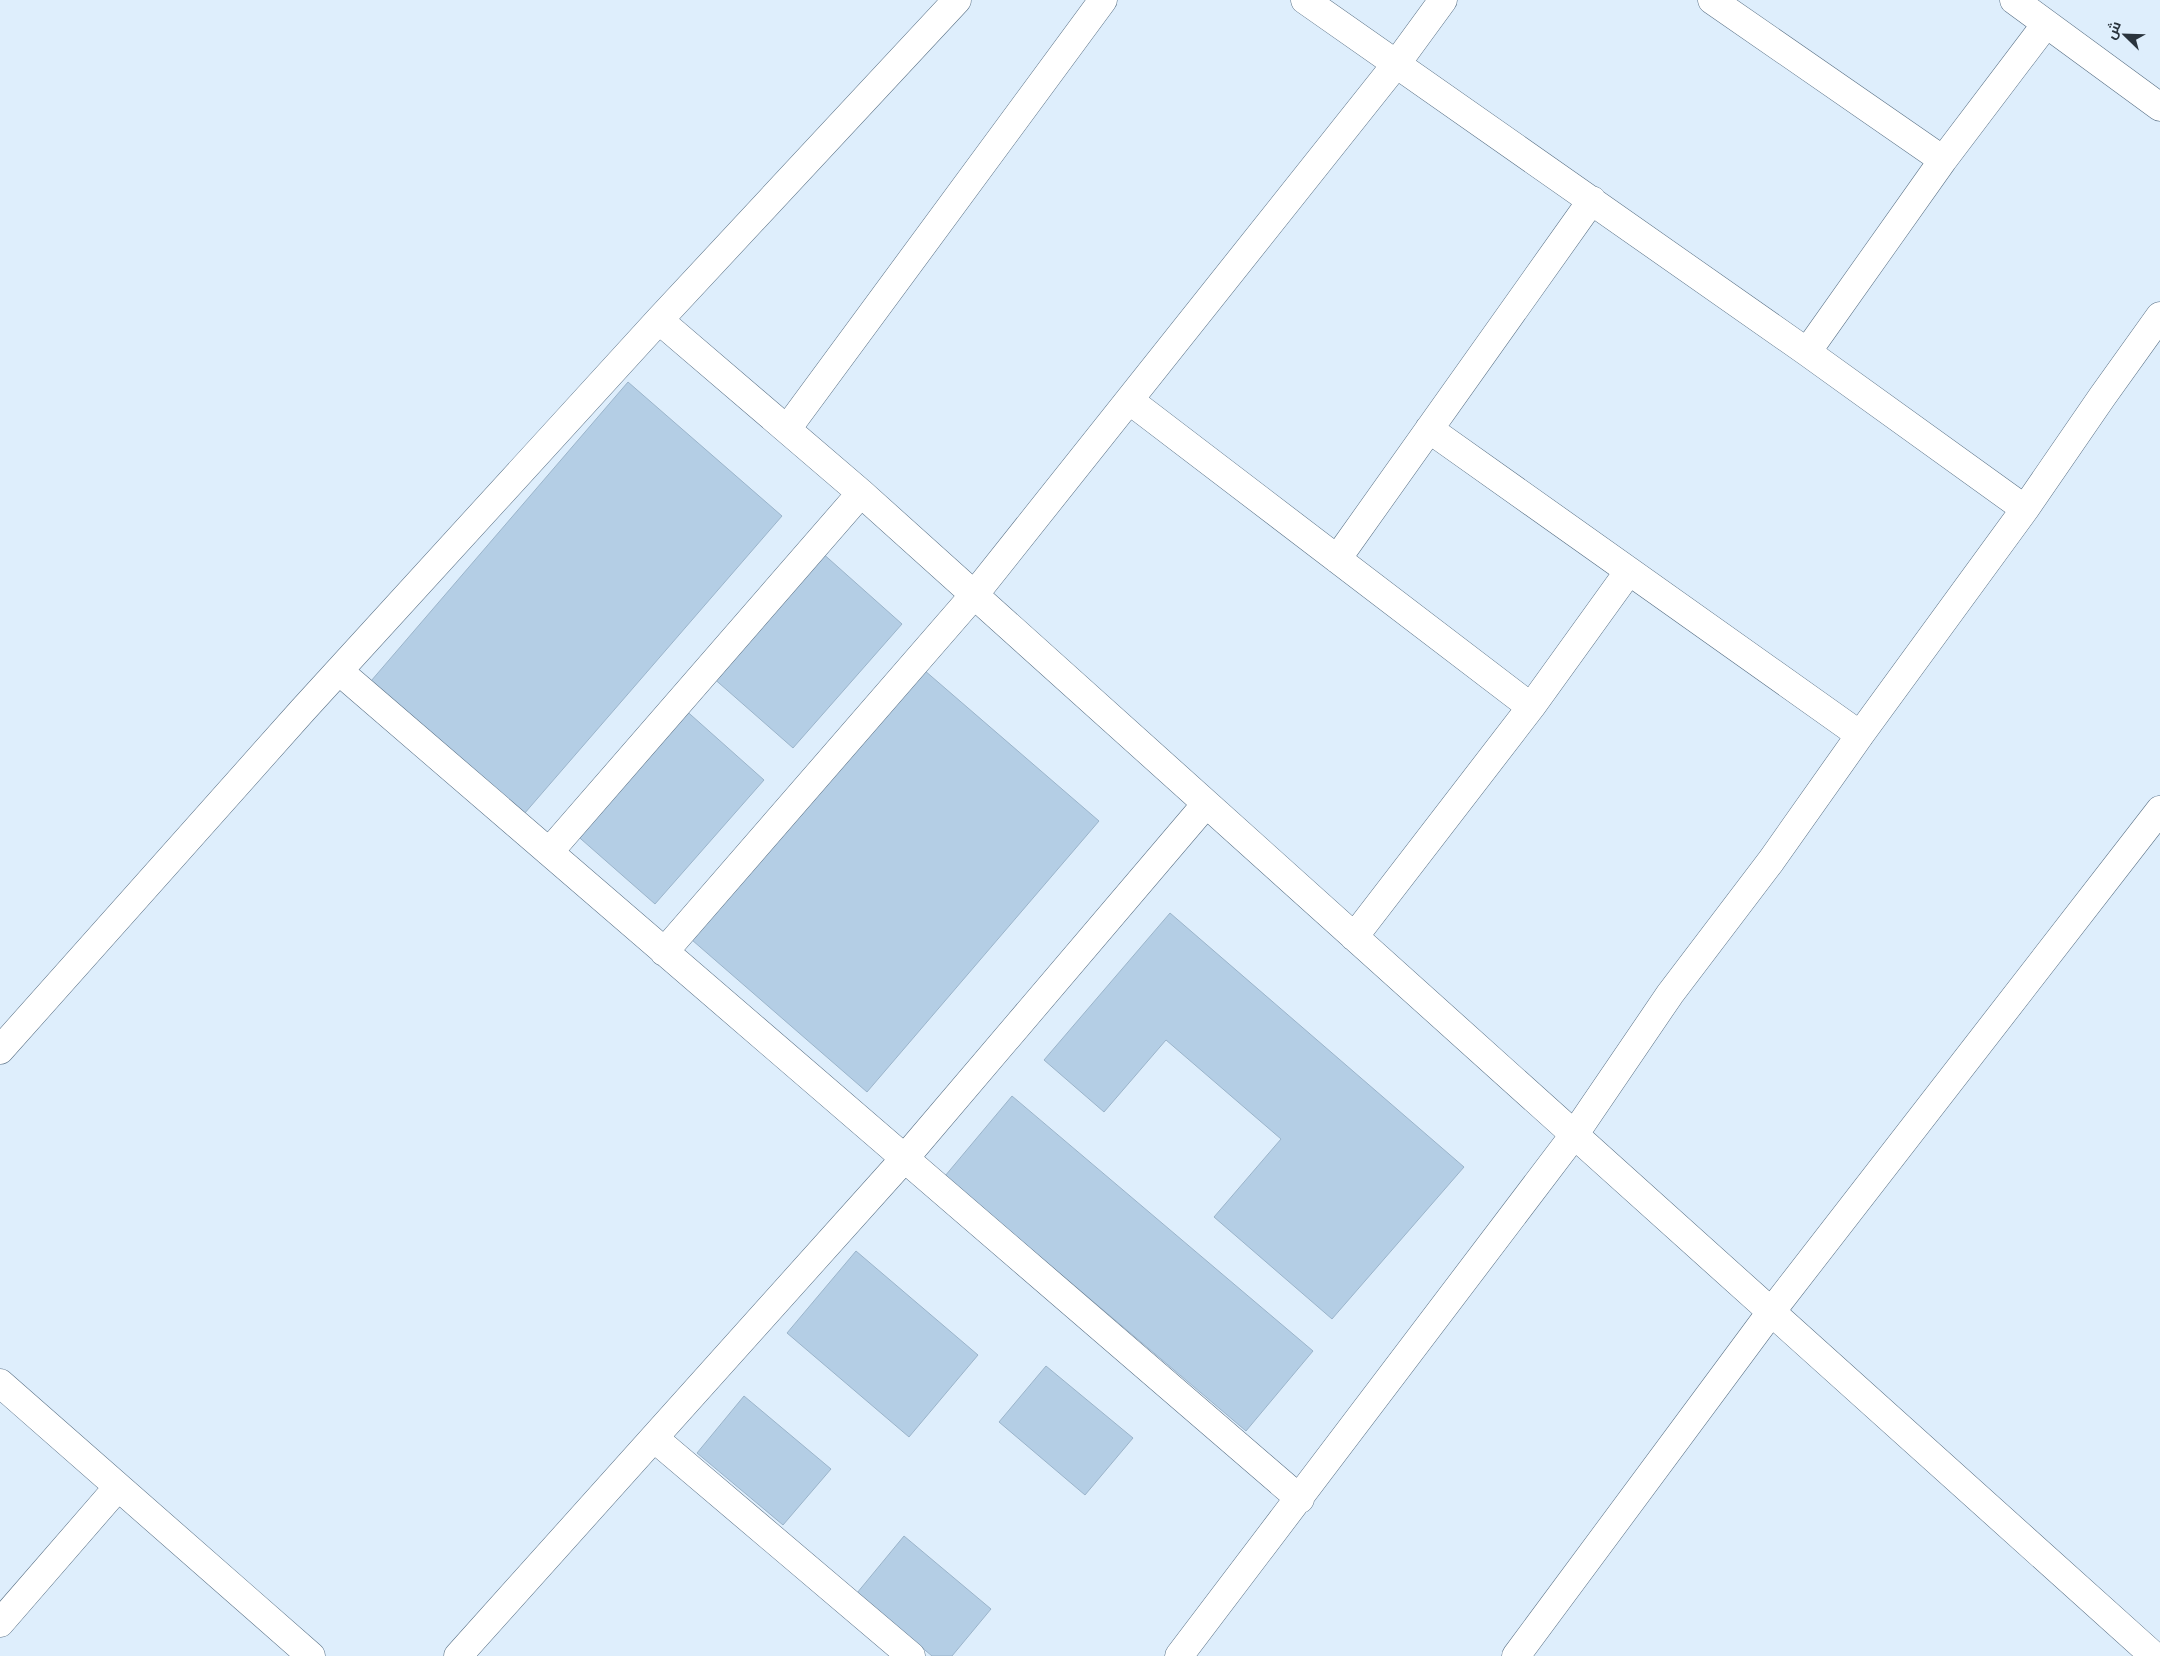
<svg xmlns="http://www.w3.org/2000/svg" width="2160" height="1656" font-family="'Open Sans',Cairo,sans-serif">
  <rect width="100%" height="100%" fill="#deeefc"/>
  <path fill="#b4cee5" stroke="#9bb4ca" d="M 628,382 L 782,516 L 524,814 L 371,681 Z
    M 820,551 L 902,624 L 793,748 L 711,676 Z
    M 924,670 L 1099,821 L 867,1092 L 692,940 Z
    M 682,707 L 764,780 L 655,904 L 573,832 Z
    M 1170,913 L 1464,1167 L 1332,1319 L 1214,1217 L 1281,1139 L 1166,1040 L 1104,1112 L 1044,1060 Z
    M 1012,1096 L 1313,1351 L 1246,1431 L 945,1176 Z
    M 856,1251 L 978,1355 L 909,1437 L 787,1333 Z
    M 1046,1366 L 1133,1438 L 1085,1495 L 999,1422 Z
    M 744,1396 L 831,1469 L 783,1525 L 697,1453 Z
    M 904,1536 L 991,1609 L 952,1656 L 932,1656 L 857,1593 Z"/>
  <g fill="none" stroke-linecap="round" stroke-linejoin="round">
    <g stroke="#597085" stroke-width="29">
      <path id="street" d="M 1305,0 L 1807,352 L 2025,509
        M 1712,0 L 1943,160
        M 2014,0 L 2160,107
        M 659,320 L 861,493 L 2154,1656
        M 1807,352 L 1943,160 L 2046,24
        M 1129,400 L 1531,707
        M 787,429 L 1103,0
        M 1429,429 L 1860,735
        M 1337,559 L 1592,200
        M 339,671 L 1300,1499
        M 549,852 L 861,493
        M 1354,937 L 1531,707 L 1629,571
        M 664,952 L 974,595 L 1397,63 L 1443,0
        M 0,1050 L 302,711 L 659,320 L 957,0
        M 0,1383 L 311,1656
        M 654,1438 L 911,1656
        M 0,1623 L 118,1487
        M 458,1656 L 904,1159 L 1206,804
        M 1179,1656 L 1574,1135 L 1670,994 L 1771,861 L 1860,735 L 2025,509 L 2102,397 L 2160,316
        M 1516,1656 L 1771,1312 L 2160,810"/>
    </g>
    <use href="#street" stroke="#fff" stroke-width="28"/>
  </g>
  <g transform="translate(2125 35) rotate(293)" stroke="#deeefc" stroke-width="4" paint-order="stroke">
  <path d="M0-4L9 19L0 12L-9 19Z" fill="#2a343d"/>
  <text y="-8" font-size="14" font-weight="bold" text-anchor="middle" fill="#2a343d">ش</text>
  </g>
</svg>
